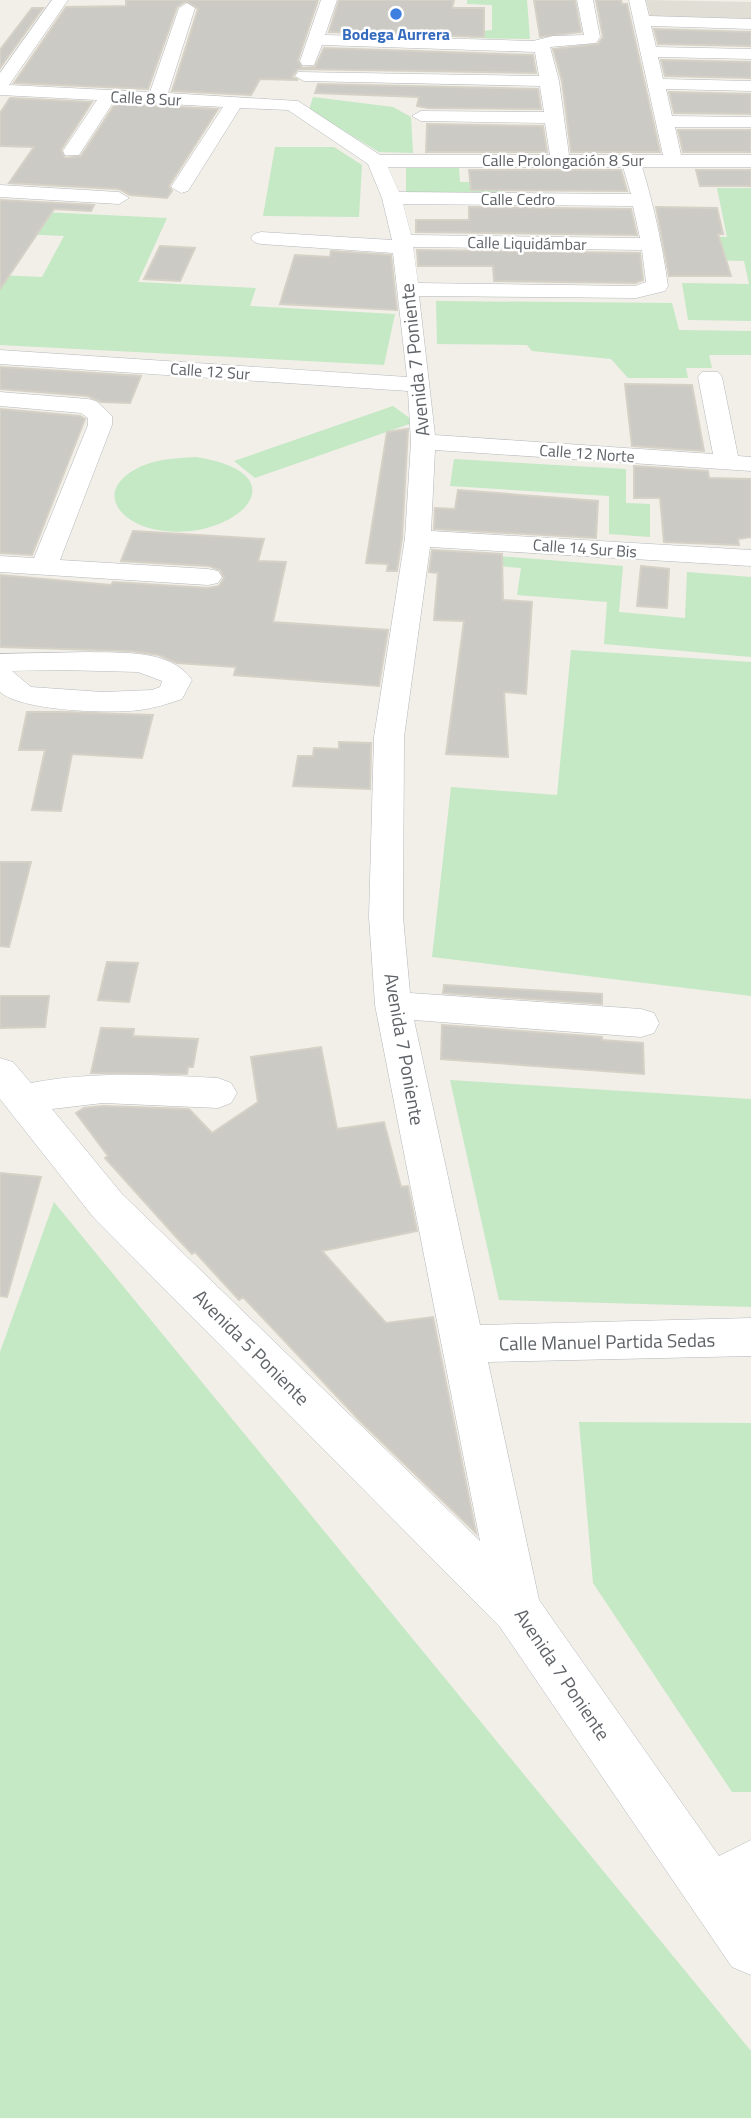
<svg xmlns="http://www.w3.org/2000/svg" width="751" height="2118" font-family="'Titillium Web',sans-serif">
  <rect width="100%" height="100%" fill="#f1efe8"/>
  <path fill="#e1ded6" d="M 646,0 L 751,2 L 751,21 L 651,19 Z"/>
  <path fill="#c5e8c5" d="M 467,0 L 527,0 L 530,39 L 470,38 L 470,32 L 492,30 L 492,5 L 467,4 Z
    M 313,97 L 393,107 L 411,117 L 413,153 L 379,152 L 309,110 Z
    M 275,147 L 334,147 L 362,165 L 359,217 L 263,216 Z
    M 406,168 L 459,168 L 460,182 L 502,182 L 503,196 L 406,195 Z
    M 717,188 L 751,188 L 751,321 L 688,320 L 682,283 L 749,284 L 744,261 L 676,259 L 672,236 L 727,237 Z
    M 0,210 L 167,218 L 138,282 L 256,288 L 250,306 L 395,314 L 384,365 L 0,345 L 0,275 L 42,277 L 64,236 L 0,233 Z
    M 436,301 L 672,303 L 679,330 L 751,331 L 751,355 L 709,355 L 712,368 L 686,368 L 688,378 L 628,378 L 611,359 L 532,351 L 527,345 L 437,344 Z
    M 393,406 L 415,422 L 255,478 L 234,461 Z
    M 196,457 C 311,475 227,549 149,528 C 117,519 98,491 134,470 C 153,459 175,458 196,457 Z
    M 454,459 L 626,469 L 626,503 L 650,504 L 650,537 L 609,534 L 609,496 L 450,486 Z
    M 449,552 L 623,566 L 619,612 L 685,618 L 687,572 L 751,577 L 751,657 L 604,644 L 607,602 L 517,595 L 521,568 L 447,562 Z
    M 571,650 L 751,662 L 751,996 L 432,957 L 451,787 L 557,795 Z
    M 450,1080 L 751,1099 L 751,1307 L 499,1300 Z
    M 54,1202 L 751,2051 L 751,2118 L 0,2118 L 0,1352 Z
    M 579,1422 L 751,1423 L 751,1792 L 732,1792 L 593,1583 Z"/>
  <path fill="#cccac5" stroke="#d6d1c6" stroke-width="2" d="M 126,0 L 318,0 L 298,60 L 302,68 L 315,67 L 324,48 L 533,55 L 536,73 L 298,69 L 292,77 L 298,80 L 260,79 L 251,95 L 172,91 L 198,9 L 186,1 L 177,7 L 148,89 L 14,83 L 66,7 L 126,6 Z
    M 339,0 L 454,0 L 452,8 L 484,8 L 484,37 L 329,32 Z
    M 534,0 L 575,0 L 581,32 L 540,37 Z
    M 596,0 L 621,0 L 622,4 L 627,4 L 660,152 L 571,152 L 562,81 L 553,49 L 598,44 L 603,37 Z
    M 32,8 L 43,8 L 0,68 L 0,50 Z
    M 654,29 L 751,32 L 751,46 L 658,44 Z
    M 661,60 L 751,62 L 751,78 L 665,76 Z
    M 318,84 L 538,89 L 541,109 L 428,108 L 417,106 L 419,97 L 315,93 Z
    M 669,92 L 751,94 L 751,114 L 674,113 Z
    M 10,98 L 92,102 L 61,150 L 65,158 L 81,156 L 115,104 L 218,109 L 169,186 L 172,191 L 167,198 L 130,195 L 119,189 L 9,183 L 34,147 L 0,146 L 0,113 Z
    M 427,124 L 543,126 L 547,152 L 426,152 Z
    M 678,130 L 751,130 L 751,152 L 683,152 Z
    M 469,170 L 621,170 L 627,191 L 471,190 Z
    M 696,170 L 751,170 L 751,186 L 700,186 Z
    M 0,200 L 94,205 L 91,211 L 54,209 L 0,289 Z
    M 469,207 L 631,209 L 637,235 L 416,232 L 416,220 L 469,220 Z
    M 656,207 L 717,208 L 723,234 L 718,234 L 731,276 L 669,276 Z
    M 160,246 L 195,248 L 180,281 L 144,279 Z
    M 417,250 L 640,253 L 643,280 L 635,283 L 494,281 L 493,266 L 418,266 Z
    M 331,251 L 391,255 L 397,310 L 280,304 L 295,255 L 330,257 Z
    M 0,367 L 141,376 L 130,403 L 101,402 L 88,396 L 0,389 Z
    M 625,384 L 692,385 L 704,451 L 632,446 Z
    M 0,409 L 80,416 L 85,419 L 32,555 L 0,553 Z
    M 408,429 L 402,538 L 397,571 L 387,571 L 388,564 L 366,563 L 387,432 Z
    M 634,466 L 708,471 L 709,478 L 751,479 L 751,537 L 738,539 L 739,545 L 664,542 L 660,498 L 634,498 Z
    M 458,490 L 598,501 L 596,538 L 434,529 L 435,508 L 455,509 Z
    M 133,531 L 264,539 L 258,561 L 286,562 L 273,622 L 388,630 L 379,686 L 234,675 L 236,667 L 177,663 L 159,655 L 131,651 L 0,647 L 0,575 L 111,585 L 113,582 L 208,588 L 219,586 L 224,578 L 220,570 L 209,566 L 121,561 Z
    M 432,550 L 502,554 L 503,600 L 532,602 L 526,694 L 504,692 L 508,757 L 446,754 L 464,621 L 434,620 L 438,573 L 429,572 Z
    M 641,566 L 669,569 L 667,608 L 637,606 Z
    M 27,712 L 63,712 L 153,715 L 142,758 L 72,754 L 61,811 L 32,810 L 45,750 L 19,750 Z
    M 339,742 L 371,743 L 370,789 L 293,786 L 298,756 L 313,756 L 314,748 L 339,749 Z
    M 0,862 L 31,862 L 9,947 L 0,946 Z
    M 107,962 L 138,963 L 129,1002 L 98,1000 Z
    M 444,985 L 602,994 L 602,1004 L 443,993 Z
    M 0,996 L 49,996 L 45,1027 L 0,1028 Z
    M 442,1025 L 602,1037 L 602,1040 L 643,1043 L 644,1074 L 441,1059 Z
    M 101,1028 L 134,1029 L 133,1036 L 198,1039 L 193,1067 L 188,1067 L 187,1074 L 91,1073 Z
    M 321,1047 L 337,1129 L 384,1122 L 401,1187 L 408,1186 L 417,1231 L 322,1251 L 386,1323 L 433,1317 L 476,1533 L 361,1422 L 243,1297 L 239,1300 L 195,1252 L 192,1254 L 177,1238 L 105,1158 L 108,1156 L 76,1113 L 84,1108 L 103,1106 L 189,1109 L 212,1133 L 258,1102 L 251,1057 Z
    M 0,1173 L 41,1177 L 7,1297 L 0,1296 Z"/>
  <g fill="none" stroke-linecap="round" stroke-linejoin="round">
    <g stroke="#b5b8bc" stroke-width="1">
      <path id="minor" d="M 52,0 L 68,0 L 9,85 L 150,92 L 179,8 L 187,3 L 195,8 L 168,93 L 298,101 L 380,155 L 550,155 L 545,123 L 421,121 L 412,116 L 421,111 L 544,112 L 540,86 L 304,81 L 295,76 L 298,72 L 539,76 L 535,52 L 322,45 L 314,65 L 302,65 L 300,61 L 321,0 L 337,0 L 325,35 L 533,41 L 553,36 L 584,35 L 577,0 L 593,0 L 600,37 L 596,43 L 550,47 L 559,81 L 569,155 L 663,155 L 629,0 L 645,0 L 649,16 L 751,19 L 751,29 L 651,26 L 656,47 L 751,49 L 751,59 L 658,57 L 663,79 L 751,81 L 751,91 L 666,89 L 672,116 L 751,117 L 751,127 L 675,127 L 681,155 L 751,155 L 751,167 L 642,167 C 654,206 662,244 668,286 L 665,291 L 636,298 L 419,296 L 435,435 L 713,454 L 698,377 L 702,372 L 718,372 L 722,377 L 738,456 L 751,457 L 751,471 L 435,450 L 431,531 L 751,550 L 751,566 L 430,547 L 404,737 L 403,917 L 410,993 L 641,1009 L 654,1013 L 659,1023 L 654,1033 L 641,1037 L 414,1020 L 480,1325 L 751,1318 L 751,1356 L 488,1362 L 539,1600 L 719,1856 L 751,1840 L 751,1975 L 732,1967 L 500,1627 L 94,1218 L 0,1099 L 0,1058 L 13,1062 L 31,1083 C 94,1071 154,1075 218,1078 L 231,1083 L 237,1093 L 231,1103 L 218,1108 L 103,1103 L 52,1109 L 122,1194 L 480,1541 L 375,1005 L 369,917 L 374,737 L 405,538 L 411,442 L 408,391 L 0,364 L 0,350 L 407,377 L 393,253 L 261,244 L 254,242 L 251,238 L 254,234 L 261,232 L 392,240 L 382,198 L 368,164 L 288,110 L 240,108 L 188,191 L 181,193 L 171,187 L 223,107 L 114,101 L 79,155 L 65,155 L 63,151 L 97,100 L 0,95 L 0,73 ZM 388,167 L 623,167 L 631,194 L 399,192 ZM 403,204 L 633,206 L 640,238 L 411,235 ZM 413,247 L 642,250 L 646,282 L 635,286 L 418,283 Z
        M 0,185 L 119,192 L 129,198 L 119,204 L 0,197 Z
        M 0,392 L 88,399 L 96,401 L 112,416 L 112,425 L 60,560 L 208,569 L 218,571 L 222,577 L 218,583 L 208,585 L 0,572 L 0,556 L 34,558 L 88,425 L 88,418 L 81,413 L 0,406 Z
        M 88,652 C 122,653 171,649 192,680 L 182,699 C 168,704 154,708 140,710 C 110,714 21,711 0,692 L 0,654 ZM 61,670 L 138,672 L 162,681 L 160,687 L 152,690 L 103,692 L 31,687 L 12,671 Z"/>
    </g>
    <use href="#minor" fill="#fff" fill-rule="evenodd"/>
  </g>
  <circle fill="#3f7fe0" stroke="#fff" stroke-width="2.5" cx="396" cy="14" r="7"/>
  <g text-anchor="middle" dominant-baseline="central" stroke-width="5" stroke-linejoin="round" paint-order="stroke">
    <g font-size="16" font-weight="bold" fill="#366cbe" stroke="#fff">
      <text x="396" y="34">Bodega Aurrera</text>
    </g>
    <g font-size="16" fill="#5f6368" stroke="#fff">
      <text transform="translate(146 98) rotate(3)">Calle 8 Sur</text>
      <text x="563" y="160">Calle Prolongación 8 Sur</text>
      <text x="518" y="199">Calle Cedro</text>
      <text transform="translate(527 243) rotate(1)">Calle Liquidámbar</text>
      <text transform="translate(210 371) rotate(4)">Calle 12 Sur</text>
      <text transform="translate(587 453) rotate(4)">Calle 12 Norte</text>
      <text transform="translate(585 548) rotate(4)">Calle 14 Sur Bis</text>
    </g>
    <g font-size="19" fill="#5f6368" stroke="#fff">
      <text transform="translate(414 360) rotate(-96)">Avenida 7 Poniente</text>
      <text transform="translate(405 1049) rotate(80)">Avenida 7 Poniente</text>
      <text transform="translate(607 1341) rotate(-1)">Calle Manuel Partida Sedas</text>
      <text transform="translate(252 1347) rotate(45)">Avenida 5 Poniente</text>
      <text transform="translate(563 1674) rotate(56)">Avenida 7 Poniente</text>
    </g>
  </g>
</svg>
